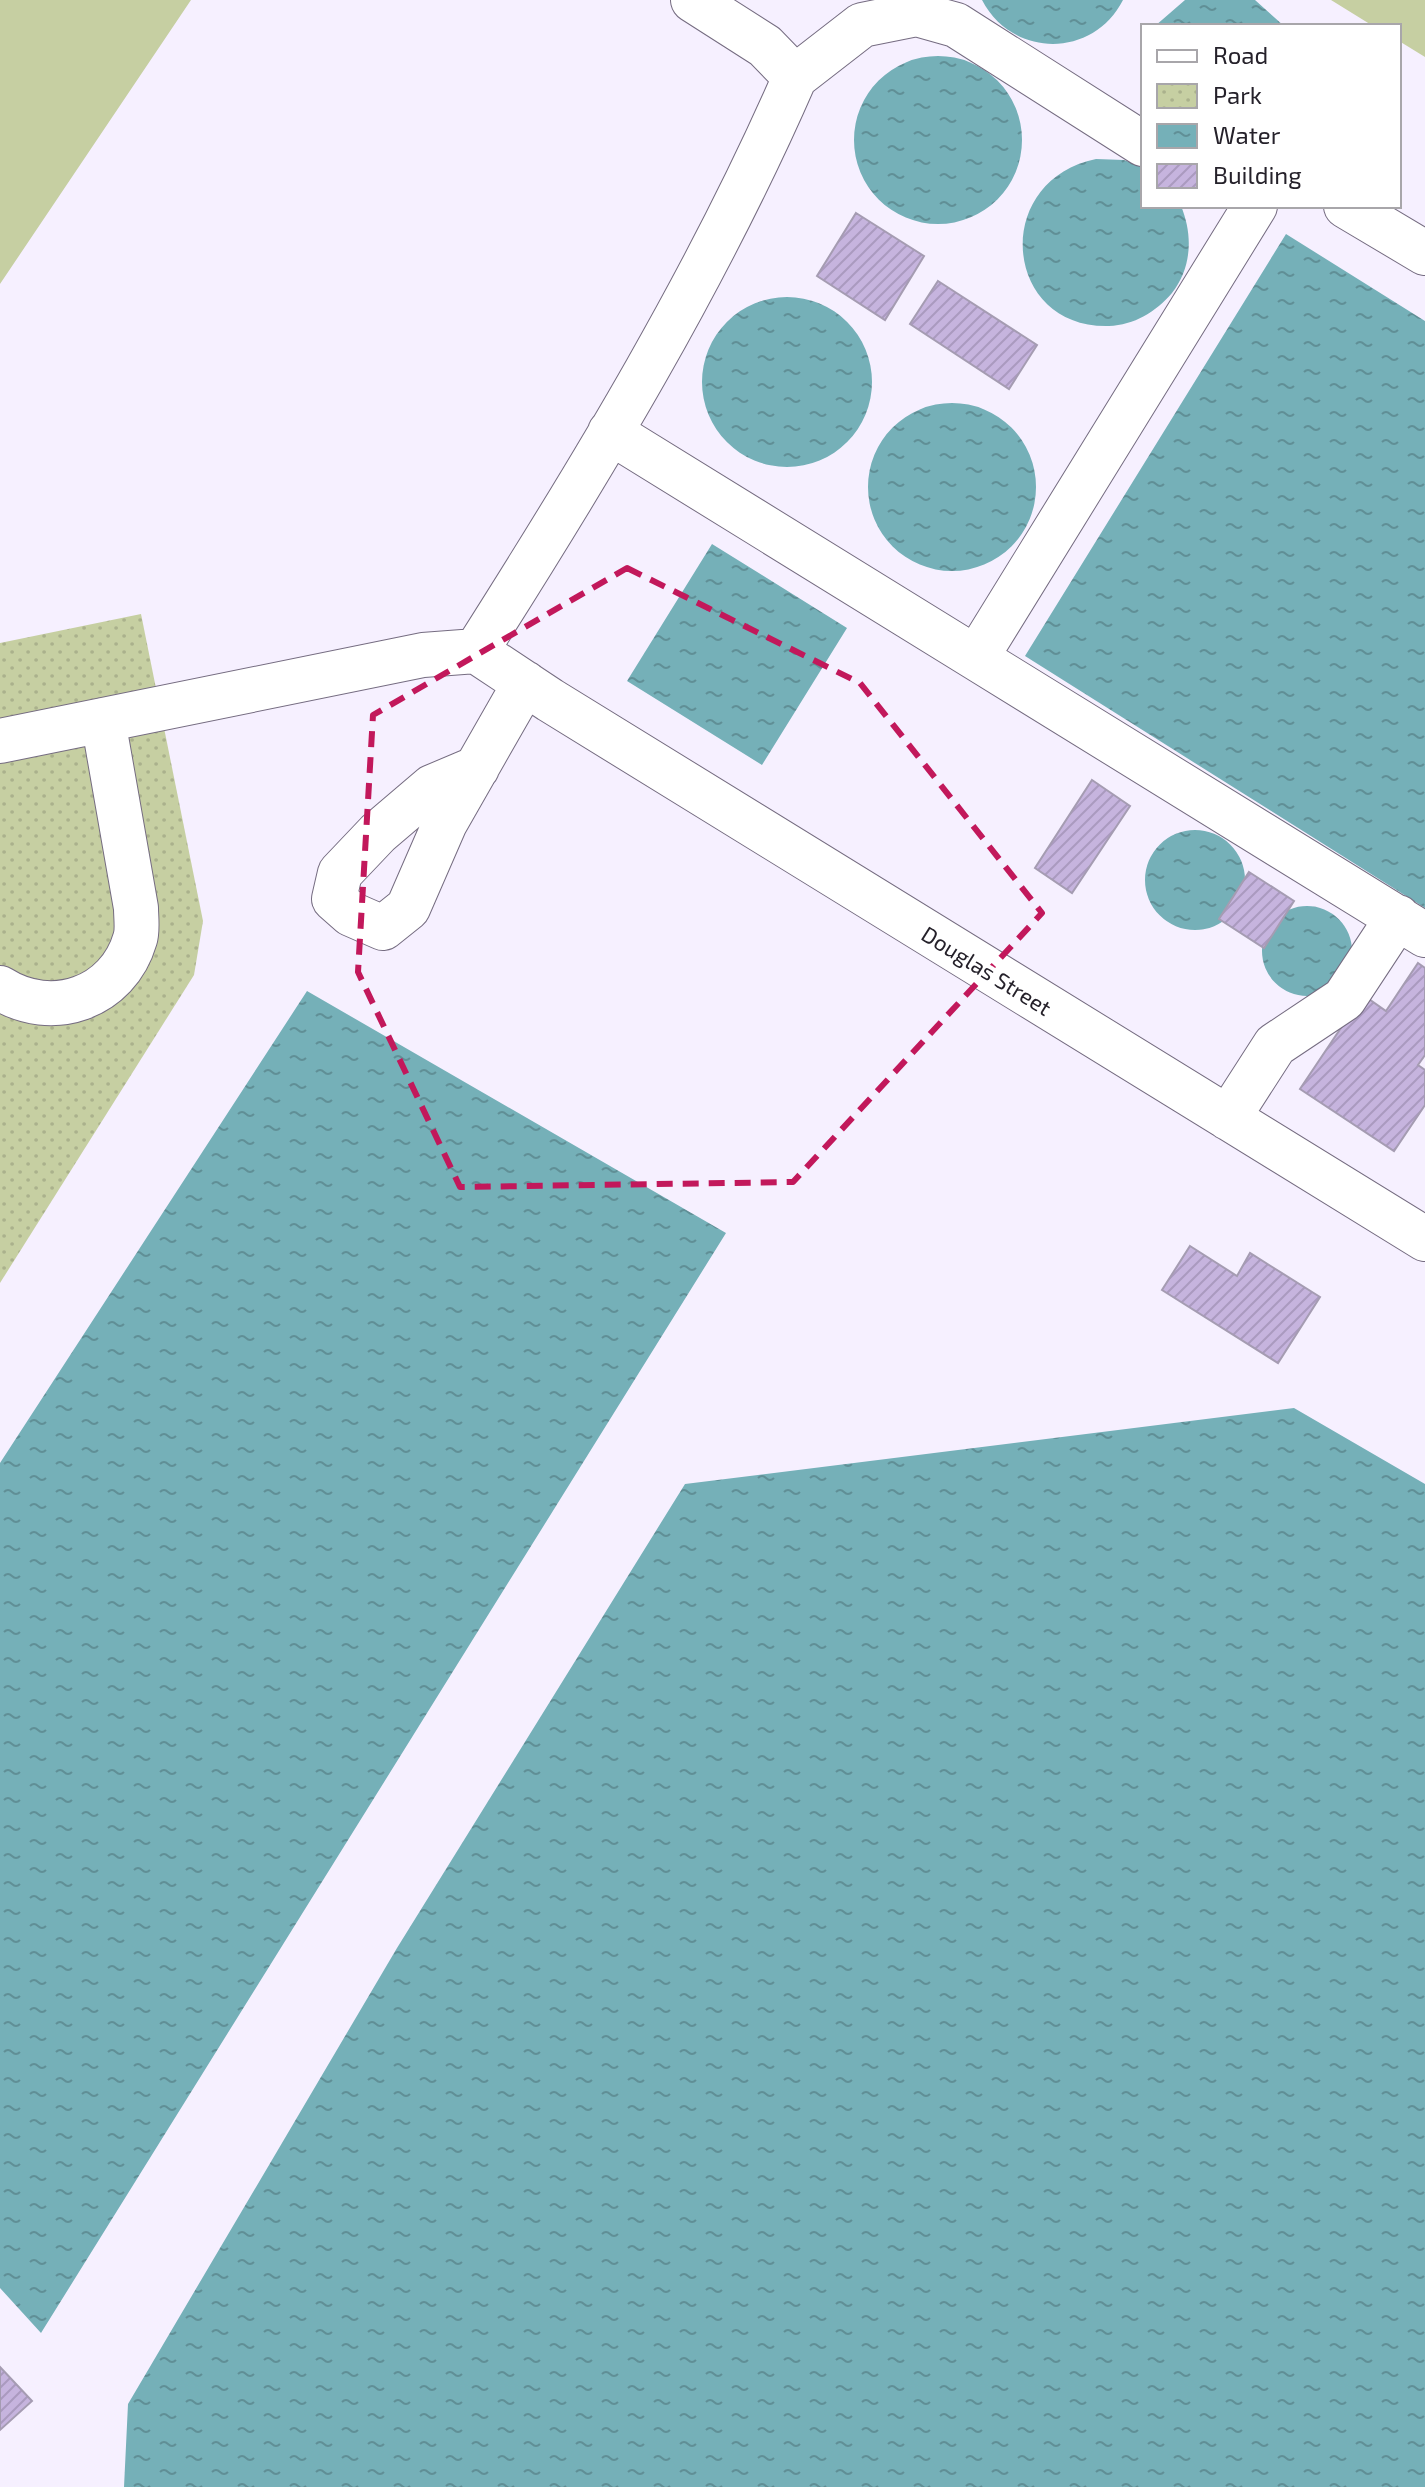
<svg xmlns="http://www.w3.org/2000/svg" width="1425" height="2487" font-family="'Exo 2',sans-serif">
  <defs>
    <pattern id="park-dots" width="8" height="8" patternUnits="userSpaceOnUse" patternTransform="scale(2)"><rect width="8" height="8" fill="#c6cfa2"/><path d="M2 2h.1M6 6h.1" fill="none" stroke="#aab18c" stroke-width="1.8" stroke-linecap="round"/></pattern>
    <pattern id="water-ripples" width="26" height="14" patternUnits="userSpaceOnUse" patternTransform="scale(2)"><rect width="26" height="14" fill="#75b0b8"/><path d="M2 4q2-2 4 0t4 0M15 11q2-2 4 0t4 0" fill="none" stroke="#608f96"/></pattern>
    <pattern id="building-hatch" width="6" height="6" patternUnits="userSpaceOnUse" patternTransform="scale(2)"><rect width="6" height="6" fill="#c6b4de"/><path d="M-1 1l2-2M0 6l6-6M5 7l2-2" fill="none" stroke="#aa9abf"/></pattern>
  </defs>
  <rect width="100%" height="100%" fill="#f6f0ff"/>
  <path fill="#c6cfa2" d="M 0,0 L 191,0 L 0,284 Z
    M 1331,0 L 1425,0 L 1425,57 L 1399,41 L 1399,26 L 1373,26 Z"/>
  <path fill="url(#park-dots)" d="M 141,614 L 203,921 L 194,975 L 0,1283 L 0,643 Z"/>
  <path fill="url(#water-ripples)" d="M 982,0 L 1123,0 C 1093,59 1012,58 982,0 Z
    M 1185,0 L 1255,0 L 1284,26 L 1155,26 Z
    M854 140a84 84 0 1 1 168 0a84 84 0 1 1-168 0Z
    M 1096,159 L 1124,160 L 1143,167 L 1143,206 L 1181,206 C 1193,235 1192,267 1172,293 C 1156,312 1134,325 1109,326 C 1003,329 990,181 1096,159 Z
    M 1286,234 L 1425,321 L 1425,908 L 1025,656 Z
    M702 382a85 85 0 1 1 170 0a85 85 0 1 1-170 0Z
    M868 487a84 84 0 1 1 168 0a84 84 0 1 1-168 0Z
    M 712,544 L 847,628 L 762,765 L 627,681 Z
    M1145 880a50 50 0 1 1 100 0a50 50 0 1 1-100 0Z
    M1262 951a45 45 0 1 1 90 0a45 45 0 1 1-90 0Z
    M 307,991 L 726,1233 L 41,2333 L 0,2288 L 0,1463 Z
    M 1294,1408 L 1425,1484 L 1425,2487 L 124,2487 L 128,2404 L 397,1948 L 685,1484 Z"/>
  <path fill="url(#building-hatch)" stroke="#a59cb2" stroke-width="2" d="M 856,213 L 924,256 L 885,320 L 817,276 Z
    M 938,281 L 1037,345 L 1009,389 L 910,324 Z
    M 1092,780 L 1130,806 L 1072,893 L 1035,868 Z
    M 1249,872 L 1294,901 L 1264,948 L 1219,919 Z
    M 1418,963 L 1425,968 L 1425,1055 L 1418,1065 L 1425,1070 L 1425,1105 L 1394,1151 L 1300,1089 L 1363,995 L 1386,1011 Z
    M 1190,1246 L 1237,1276 L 1250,1253 L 1320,1297 L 1278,1363 L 1162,1290 Z
    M 0,2367 L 32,2401 L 0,2430 Z"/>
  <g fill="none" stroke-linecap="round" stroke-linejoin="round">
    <g stroke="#756c81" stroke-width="46">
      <path id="minor" d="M 795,77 L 862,25 L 917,14 L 956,25 L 1143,144
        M 1346,206 L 1425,253
        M 610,432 L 976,658 L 1255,206
        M 476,651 C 593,467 708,277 795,77 L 765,46 L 693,0
        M 976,658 L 1425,935
        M 0,741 L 423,655 L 476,651 L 550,700 L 1425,1239
        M 477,768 L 432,787 L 378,833 L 340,873 L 334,899 L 351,914 L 383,928 L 408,908 L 445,823 L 525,683
        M 0,988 C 52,1021 118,998 135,939 C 138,930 136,918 136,908 L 103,720
        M 1228,1118 L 1275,1045 L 1344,999 L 1398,917"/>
    </g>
    <use href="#minor" stroke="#fff" stroke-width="44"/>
  </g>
  <path fill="none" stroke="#c2185b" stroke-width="6" stroke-dasharray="16 10" stroke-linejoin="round" d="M 627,568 L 860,683 L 1042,913 L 793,1182 L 460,1187 L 358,972 L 373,715 Z"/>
  <g text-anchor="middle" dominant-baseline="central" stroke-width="8" stroke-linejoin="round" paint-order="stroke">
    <g font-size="22" fill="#25212a" stroke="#fff">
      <text transform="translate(987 970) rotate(32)">Douglas Street</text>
    </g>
  </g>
  <rect x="1141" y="24" width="260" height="184" fill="#ffffff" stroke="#a8a6aa" stroke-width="2"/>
  <rect x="1157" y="50" width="40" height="12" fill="#ffffff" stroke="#a8a6aa" stroke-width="2"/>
  <text x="1213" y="64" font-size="24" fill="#25212a">Road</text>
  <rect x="1157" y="84" width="40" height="24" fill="url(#park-dots)" stroke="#a8a6aa" stroke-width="2"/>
  <text x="1213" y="104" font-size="24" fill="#25212a">Park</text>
  <rect x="1157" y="124" width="40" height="24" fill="url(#water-ripples)" stroke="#a8a6aa" stroke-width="2"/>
  <text x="1213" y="144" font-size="24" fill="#25212a">Water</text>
  <rect x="1157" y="164" width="40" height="24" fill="url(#building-hatch)" stroke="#a8a6aa" stroke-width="2"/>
  <text x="1213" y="184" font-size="24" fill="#25212a">Building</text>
</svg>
